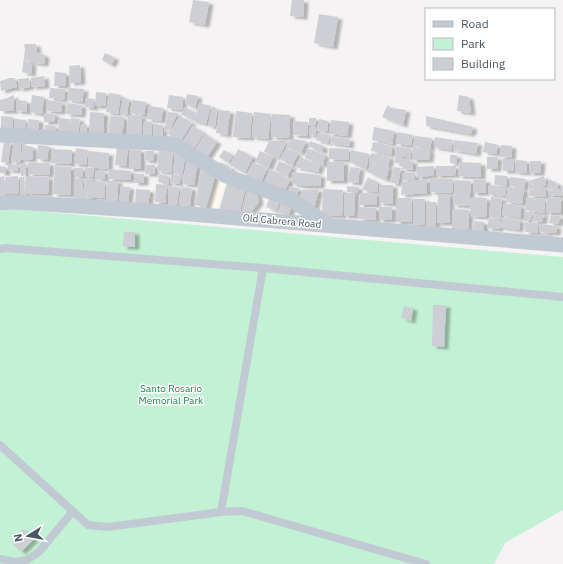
<svg xmlns="http://www.w3.org/2000/svg" width="563" height="564" font-family="'IBM Plex Sans',sans-serif">
  <defs>
    <filter id="shadow"><feDropShadow dx="4.5" dy="2.5" stdDeviation="1" flood-color="#0004"/></filter>
  </defs>
  <rect width="100%" height="100%" fill="#f5f3f3"/>
  <path fill="#fdf9ef" d="M 218,177 L 227,180 L 216,209 L 208,208 Z"/>
  <path fill="#c3f1d5" d="M 12,209 L 563,257 L 563,510 L 505,543 L 494,564 L 0,564 L 0,211 Z"/>
  <path fill="#cdcfd5" filter="url(#shadow)" d="M 193,0 L 209,2 L 205,25 L 189,22 Z
    M 292,0 L 304,0 L 303,17 L 290,16 Z
    M 319,14 L 338,17 L 333,47 L 314,43 Z
    M 24,44 L 36,44 L 37,52 L 25,50 L 45,55 L 44,64 L 35,63 L 24,60 L 32,64 L 31,74 L 22,72 L 25,50 Z
    M 105,53 L 115,58 L 111,65 L 102,60 Z
    M 80,65 L 81,82 L 70,83 L 69,66 Z
    M 55,72 L 66,73 L 65,86 L 54,86 Z
    M 44,76 L 45,86 L 32,87 L 31,78 Z
    M 10,78 L 15,78 L 17,88 L 12,88 L 1,91 L 0,81 Z
    M 29,78 L 30,87 L 19,89 L 18,79 Z
    M 50,88 L 65,89 L 64,100 L 49,98 Z
    M 69,88 L 84,89 L 82,102 L 67,100 Z
    M 96,92 L 106,93 L 106,106 L 95,106 Z
    M 109,93 L 121,95 L 118,114 L 106,112 Z
    M 187,94 L 198,96 L 195,109 L 185,103 Z
    M 14,95 L 14,111 L 0,111 L 0,100 L 7,98 Z
    M 32,95 L 44,97 L 42,114 L 30,112 Z
    M 169,95 L 183,97 L 182,110 L 167,108 Z
    M 459,95 L 469,97 L 471,113 L 457,111 Z
    M 85,98 L 94,99 L 94,108 L 85,107 Z
    M 123,98 L 129,99 L 127,115 L 120,114 Z
    M 17,100 L 27,101 L 27,112 L 16,111 Z
    M 47,100 L 62,102 L 61,112 L 46,111 Z
    M 132,100 L 146,102 L 144,115 L 130,113 Z
    M 67,103 L 82,105 L 81,115 L 66,114 Z
    M 199,103 L 211,106 L 206,124 L 194,121 Z
    M 388,105 L 391,108 L 406,110 L 403,125 L 382,117 Z
    M 149,106 L 163,108 L 161,121 L 147,119 Z
    M 185,107 L 196,113 L 194,121 L 181,114 Z
    M 212,107 L 217,108 L 215,127 L 208,126 Z
    M 219,110 L 230,111 L 227,135 L 216,133 Z
    M 236,111 L 252,113 L 250,138 L 233,137 Z
    M 90,112 L 104,113 L 103,136 L 89,135 Z
    M 168,112 L 178,113 L 168,132 L 164,132 Z
    M 254,112 L 271,114 L 268,139 L 252,137 Z
    M 44,113 L 55,114 L 54,122 L 44,122 Z
    M 272,114 L 290,115 L 289,138 L 271,137 Z
    M 128,115 L 142,116 L 141,139 L 127,138 Z
    M 1,116 L 13,117 L 13,131 L 1,130 Z
    M 110,116 L 124,117 L 122,140 L 108,139 Z
    M 180,116 L 192,123 L 180,142 L 168,134 Z
    M 426,116 L 473,127 L 472,131 L 470,134 L 426,126 Z
    M 59,118 L 70,119 L 68,137 L 58,136 Z
    M 71,118 L 80,119 L 78,136 L 69,136 Z
    M 309,118 L 316,118 L 315,126 L 309,126 Z
    M 15,119 L 26,120 L 25,131 L 14,130 Z
    M 28,119 L 39,120 L 38,133 L 27,132 Z
    M 319,119 L 328,121 L 327,132 L 317,130 Z
    M 331,120 L 349,122 L 347,136 L 329,134 Z
    M 144,121 L 152,122 L 151,140 L 143,139 Z
    M 294,121 L 308,122 L 307,136 L 293,135 Z
    M 87,124 L 87,136 L 80,137 L 81,125 Z
    M 154,124 L 163,125 L 162,139 L 153,138 Z
    M 45,125 L 56,126 L 55,137 L 44,136 Z
    M 193,126 L 204,133 L 192,151 L 181,144 Z
    M 309,127 L 316,128 L 315,136 L 309,135 Z
    M 374,127 L 394,131 L 392,144 L 372,140 Z
    M 398,132 L 413,135 L 411,146 L 396,144 Z
    M 318,133 L 330,135 L 328,143 L 316,140 Z
    M 205,134 L 217,142 L 205,160 L 193,153 Z
    M 415,136 L 432,138 L 430,149 L 413,146 Z
    M 331,137 L 350,139 L 349,146 L 330,143 Z
    M 435,137 L 453,140 L 451,150 L 434,147 Z
    M 292,139 L 306,141 L 301,153 L 286,147 Z
    M 288,140 L 278,158 L 264,152 L 269,141 Z
    M 454,140 L 478,143 L 476,154 L 453,150 Z
    M 4,141 L 11,142 L 8,163 L 1,162 Z
    M 14,141 L 21,142 L 20,163 L 11,162 Z
    M 310,141 L 323,146 L 323,152 L 309,147 Z
    M 373,142 L 392,146 L 391,155 L 371,151 Z
    M 485,142 L 498,145 L 496,154 L 483,152 Z
    M 23,145 L 33,147 L 32,160 L 21,159 Z
    M 38,145 L 49,146 L 47,160 L 37,159 Z
    M 501,145 L 512,146 L 511,158 L 500,157 Z
    M 117,146 L 128,147 L 126,166 L 115,165 Z
    M 396,146 L 412,149 L 410,158 L 403,156 L 402,164 L 395,163 Z
    M 413,147 L 430,150 L 429,160 L 412,160 Z
    M 76,148 L 88,150 L 86,165 L 74,164 Z
    M 286,148 L 298,154 L 292,166 L 280,159 Z
    M 307,148 L 325,155 L 323,165 L 305,158 Z
    M 329,148 L 349,149 L 349,160 L 329,159 Z
    M 51,149 L 72,150 L 71,164 L 51,163 Z
    M 130,149 L 141,150 L 141,169 L 129,169 Z
    M 238,149 L 253,157 L 245,173 L 230,165 Z
    M 159,150 L 173,151 L 171,173 L 157,171 Z
    M 224,150 L 233,155 L 228,163 L 219,157 Z
    M 351,150 L 369,154 L 366,170 L 350,162 Z
    M 89,151 L 109,153 L 108,169 L 88,167 Z
    M 145,151 L 154,151 L 153,161 L 144,160 Z
    M 260,151 L 273,157 L 268,168 L 255,162 Z
    M 175,153 L 185,159 L 182,175 L 173,173 Z
    M 371,153 L 390,157 L 388,166 L 369,162 Z
    M 450,155 L 457,155 L 457,164 L 450,163 Z
    M 300,157 L 320,165 L 318,172 L 295,167 Z
    M 487,157 L 498,157 L 497,169 L 487,169 Z
    M 404,158 L 413,162 L 413,170 L 402,169 Z
    M 503,159 L 514,159 L 514,171 L 503,171 Z
    M 187,160 L 197,166 L 194,185 L 182,184 Z
    M 516,160 L 527,161 L 527,173 L 515,172 Z
    M 279,161 L 292,167 L 287,177 L 275,170 Z
    M 530,161 L 541,161 L 540,173 L 529,173 Z
    M 221,162 L 232,169 L 228,176 L 217,169 Z
    M 253,162 L 267,169 L 259,186 L 245,179 Z
    M 327,162 L 344,162 L 344,181 L 327,181 Z
    M 459,162 L 481,163 L 481,177 L 458,176 Z
    M 20,163 L 27,164 L 24,176 L 21,176 Z
    M 28,163 L 50,163 L 49,175 L 28,174 Z
    M 370,163 L 389,167 L 386,180 L 368,172 Z
    M 8,164 L 18,165 L 18,171 L 8,170 Z
    M 146,165 L 155,165 L 154,174 L 145,174 Z
    M 0,166 L 6,167 L 6,173 L 0,173 Z
    M 55,166 L 71,167 L 70,195 L 53,194 Z
    M 434,166 L 434,175 L 417,178 L 416,167 Z
    M 436,166 L 456,166 L 456,175 L 436,176 Z
    M 350,167 L 360,168 L 358,183 L 348,182 Z
    M 394,167 L 401,168 L 398,184 L 391,183 Z
    M 74,168 L 83,168 L 83,177 L 74,177 Z
    M 85,168 L 94,168 L 94,177 L 85,177 Z
    M 109,169 L 131,171 L 130,180 L 108,179 Z
    M 270,169 L 280,174 L 272,189 L 263,185 Z
    M 201,170 L 215,176 L 206,208 L 195,205 Z
    M 96,171 L 105,171 L 104,180 L 95,179 Z
    M 292,172 L 321,175 L 320,186 L 303,186 L 292,184 Z
    M 403,173 L 415,173 L 415,179 L 402,181 Z
    M 135,174 L 144,174 L 144,183 L 134,183 Z
    M 159,174 L 169,176 L 168,184 L 158,182 Z
    M 171,174 L 181,176 L 179,184 L 170,183 Z
    M 280,175 L 290,180 L 283,195 L 273,190 Z
    M 495,175 L 507,176 L 507,186 L 494,185 Z
    M 4,176 L 6,195 L 0,196 L 0,177 Z
    M 18,176 L 19,194 L 6,194 L 5,177 Z
    M 26,176 L 49,177 L 48,194 L 25,193 Z
    M 544,176 L 546,185 L 538,188 L 529,181 Z
    M 20,177 L 24,177 L 25,195 L 21,195 Z
    M 368,177 L 378,183 L 377,192 L 362,190 Z
    M 510,177 L 526,179 L 524,188 L 509,186 Z
    M 74,178 L 83,179 L 82,200 L 74,199 Z
    M 85,178 L 93,178 L 93,181 L 105,182 L 104,198 L 92,197 L 92,199 L 83,198 Z
    M 430,178 L 453,179 L 452,193 L 430,192 Z
    M 427,179 L 427,193 L 401,195 L 402,182 Z
    M 549,179 L 558,184 L 557,189 L 547,190 Z
    M 228,180 L 237,183 L 228,211 L 219,210 Z
    M 455,180 L 471,181 L 469,206 L 453,205 Z
    M 473,180 L 486,180 L 486,193 L 473,193 Z
    M 107,181 L 118,181 L 117,202 L 106,201 Z
    M 529,181 L 536,188 L 528,190 Z
    M 238,183 L 246,186 L 240,211 L 229,211 Z
    M 156,184 L 167,185 L 165,203 L 155,202 Z
    M 379,185 L 393,185 L 393,204 L 379,203 Z
    M 489,185 L 506,187 L 505,196 L 488,194 Z
    M 121,186 L 130,187 L 128,202 L 119,202 Z
    M 169,186 L 179,187 L 177,205 L 168,205 Z
    M 290,186 L 299,189 L 296,199 L 287,195 Z
    M 347,186 L 358,187 L 358,193 L 347,192 Z
    M 181,187 L 192,188 L 190,206 L 179,205 Z
    M 248,187 L 257,192 L 259,202 L 251,212 L 242,210 Z
    M 508,187 L 524,189 L 522,204 L 506,202 Z
    M 546,187 L 546,197 L 528,196 L 530,190 Z
    M 136,189 L 150,190 L 148,206 L 135,204 Z
    M 319,189 L 314,209 L 299,200 L 302,190 Z
    M 323,189 L 343,190 L 342,216 L 322,215 Z
    M 563,189 L 562,196 L 548,196 L 548,191 Z
    M 345,193 L 355,193 L 354,216 L 344,216 Z
    M 360,193 L 377,193 L 376,205 L 359,205 Z
    M 438,194 L 450,194 L 450,223 L 437,223 Z
    M 270,197 L 280,201 L 276,211 L 266,207 Z
    M 471,197 L 487,198 L 486,217 L 470,216 Z
    M 491,197 L 502,198 L 500,219 L 489,217 Z
    M 527,197 L 545,199 L 544,213 L 525,210 Z
    M 547,197 L 561,198 L 561,213 L 546,213 Z
    M 396,198 L 412,198 L 412,222 L 396,222 Z
    M 413,199 L 425,199 L 425,225 L 413,225 Z
    M 282,201 L 292,206 L 288,216 L 278,212 Z
    M 426,202 L 436,202 L 436,228 L 426,227 Z
    M 504,203 L 521,206 L 520,218 L 502,215 Z
    M 359,207 L 376,208 L 376,220 L 359,219 Z
    M 379,207 L 392,207 L 392,220 L 379,220 Z
    M 453,209 L 469,210 L 468,230 L 452,229 Z
    M 524,211 L 534,213 L 529,221 L 524,221 Z
    M 536,214 L 544,214 L 542,222 L 531,221 Z
    M 551,215 L 561,216 L 558,224 L 549,223 Z
    M 502,217 L 520,220 L 519,230 L 500,227 Z
    M 489,218 L 500,219 L 499,229 L 487,228 Z
    M 474,221 L 484,222 L 484,233 L 473,233 Z
    M 525,222 L 538,223 L 537,233 L 525,232 Z
    M 539,224 L 557,226 L 556,233 L 539,232 Z
    M 124,232 L 135,232 L 135,247 L 123,247 Z
    M 540,233 L 548,234 L 548,241 L 540,241 Z
    M 433,305 L 446,305 L 444,347 L 432,346 Z
    M 404,306 L 413,308 L 411,321 L 401,318 Z
    M 23,529 L 34,539 L 21,552 L 11,542 Z"/>
  <g fill="none" stroke-linecap="round" stroke-linejoin="round">
    <path stroke="#c1cad2" stroke-width="8" d="M 0,249 L 5,248 L 263,268 L 563,297
      M 0,445 L 88,525 L 108,527 L 221,512 L 242,511 L 426,564
      M 221,512 L 263,268
      M 0,559 L 14,562 L 27,560 L 39,552 L 73,511"/>
    <path stroke="#c1cad2" stroke-width="15" d="M 0,135 L 174,144 L 226,176 L 290,199 L 328,224
      M 0,203 L 14,202 L 167,212 L 563,245"/>
  </g>
  <g text-anchor="middle" dominant-baseline="central" stroke-width="3" stroke-linejoin="round" paint-order="stroke">
    <g font-size="10" fill="#4a5661" stroke="#fff">
      <text transform="translate(282 221) rotate(5)">Old Cabrera Road</text>
    </g>
    <g font-size="10" fill="#17864f" stroke="#fff">
      <text x="171" y="388">Santo Rosario<tspan x="171" dy="12">Memorial Park</tspan></text>
    </g>
  </g>
  <rect x="425" y="8" width="130" height="72" fill="#ffffff" stroke="#b7bbc0"/>
  <rect x="433" y="21" width="20" height="6" fill="#c1cad2" stroke="#b7bbc0"/>
  <text x="461" y="28" font-size="12" fill="#4a5661">Road</text>
  <rect x="433" y="38" width="20" height="12" fill="#c3f1d5" stroke="#b7bbc0"/>
  <text x="461" y="48" font-size="12" fill="#4a5661">Park</text>
  <rect x="433" y="58" width="20" height="12" fill="#cdcfd5" stroke="#b7bbc0"/>
  <text x="461" y="68" font-size="12" fill="#4a5661">Building</text>
  <g transform="translate(28 536) rotate(259)" stroke="#ffffff" stroke-width="3" paint-order="stroke">
  <path d="M0-3L7 15L0 10L-7 15Z" fill="#4a5661"/>
  <text y="-6" font-size="11" font-weight="bold" text-anchor="middle" fill="#4a5661">N</text>
  </g>
</svg>
